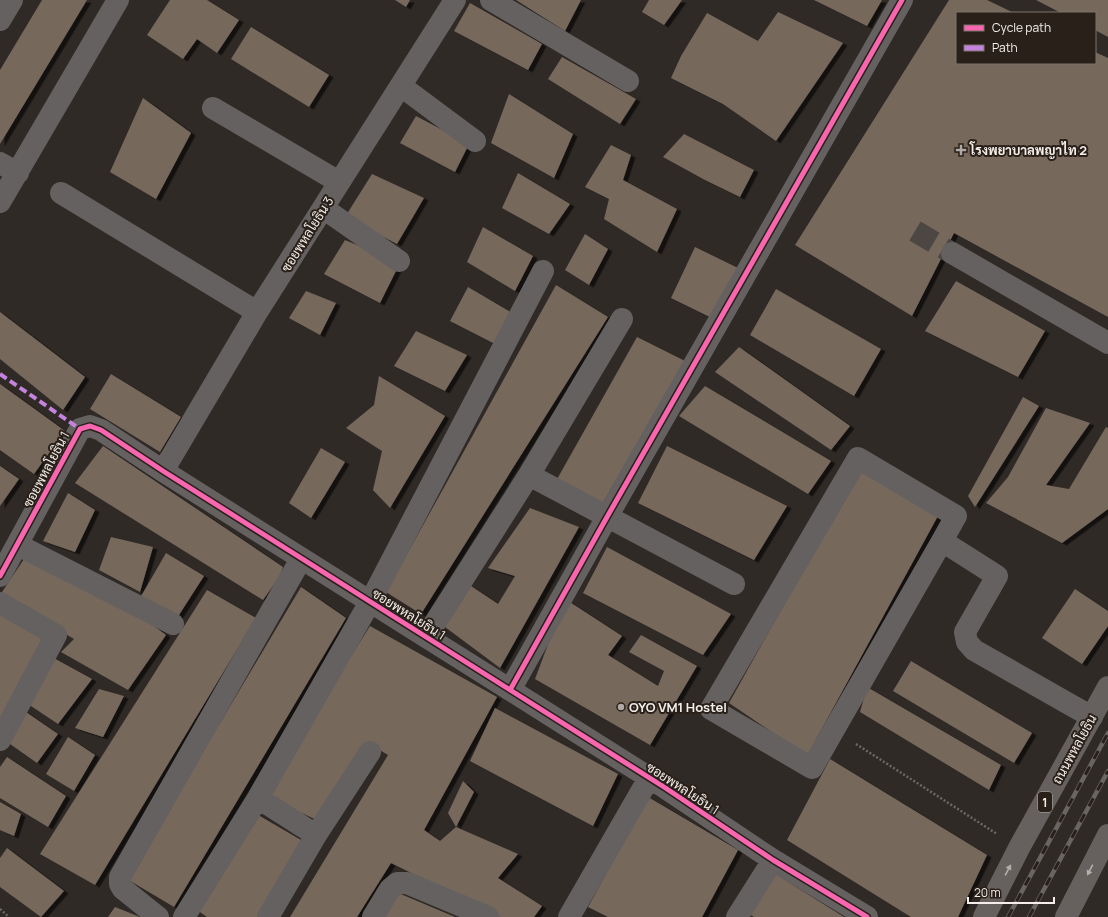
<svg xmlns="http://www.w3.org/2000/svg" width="1108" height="917" font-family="Manrope,Sarabun,sans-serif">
  <defs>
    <filter id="shadow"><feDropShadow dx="4.5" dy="2.5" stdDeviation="0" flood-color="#0009"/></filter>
  </defs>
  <rect width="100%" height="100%" fill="#302a26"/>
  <path fill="#77675c" filter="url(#shadow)" d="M 42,0 L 87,0 L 0,144 L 0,70 Z
    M 170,0 L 207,0 L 239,20 L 217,53 L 197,39 L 183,59 L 147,35 Z
    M 395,0 L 410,0 L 406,7 Z
    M 516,0 L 581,0 L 565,31 Z
    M 649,0 L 682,0 L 664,25 L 642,12 Z
    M 814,0 L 882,0 L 867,26 Z
    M 949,0 L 987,0 L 1014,13 L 957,13 L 957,63 L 1095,63 L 1095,52 L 1108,58 L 1108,317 L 954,233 L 912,316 L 795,245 Z
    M 1036,0 L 1108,0 L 1108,37 L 1095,30 L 1095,13 L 1061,13 Z
    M 470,3 L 542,44 L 528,70 L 454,31 Z
    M 778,12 L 843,43 L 776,141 L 723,104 L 671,78 L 681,56 L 707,13 L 758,41 Z
    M 251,27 L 329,75 L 309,107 L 231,59 Z
    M 562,57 L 636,99 L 620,124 L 548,79 Z
    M 509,94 L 573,134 L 554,178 L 491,143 Z
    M 143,98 L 191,133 L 156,199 L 110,172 Z
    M 416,116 L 469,144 L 455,172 L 400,143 Z
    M 684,134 L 754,170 L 740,197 L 705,180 L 663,157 Z
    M 611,145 L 631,155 L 623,180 L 677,209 L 657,252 L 604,219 L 609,199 L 585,187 Z
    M 518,173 L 570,204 L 549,234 L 502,208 Z
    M 372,174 L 424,198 L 397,244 L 345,217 Z
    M 483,227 L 533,256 L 515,291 L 467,262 Z
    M 585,234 L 608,249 L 589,285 L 565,270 Z
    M 345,240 L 400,263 L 380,303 L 324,274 Z
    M 695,247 L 740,269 L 716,320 L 671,298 Z
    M 956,281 L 1045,331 L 1018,377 L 925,331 Z
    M 556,285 L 608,317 L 421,614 L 386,592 Z
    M 468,287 L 514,314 L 497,345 L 450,321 Z
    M 776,289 L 881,349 L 854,396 L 750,335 Z
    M 306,291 L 336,303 L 320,335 L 289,318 Z
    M 0,312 L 85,377 L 63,410 L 0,359 Z
    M 416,331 L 467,355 L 445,391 L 394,366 Z
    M 637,337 L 685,361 L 602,504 L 556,481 Z
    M 739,347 L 850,426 L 831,450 L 715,372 Z
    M 111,374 L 181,417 L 160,452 L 90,409 Z
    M 379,376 L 445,416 L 390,508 L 373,490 L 382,451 L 346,428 L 374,405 Z
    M 0,384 L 65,431 L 34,474 L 0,450 Z
    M 705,386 L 831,461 L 808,494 L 679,416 Z
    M 1023,397 L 1039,406 L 975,507 L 968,496 Z
    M 1046,408 L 1090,423 L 1046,485 L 1069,489 L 1106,427 L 1108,428 L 1108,509 L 1062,543 L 986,503 L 1008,477 Z
    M 103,446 L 283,567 L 280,576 L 263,600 L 75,483 Z
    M 667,446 L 787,506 L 754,560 L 638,503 Z
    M 321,448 L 345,462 L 311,518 L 289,503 Z
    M 0,466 L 19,479 L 0,506 Z
    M 859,470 L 939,514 L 807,756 L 729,703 Z
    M 68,493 L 95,510 L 75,552 L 43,541 Z
    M 530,508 L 579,527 L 500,668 L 445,627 L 471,586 L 498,604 L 515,576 L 488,568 Z
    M 111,537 L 153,547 L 140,592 L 99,570 Z
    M 607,547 L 731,614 L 703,655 L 583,593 Z
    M 28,553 L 138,614 L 166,635 L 128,690 L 61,652 L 74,639 L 0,595 Z
    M 166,553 L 204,576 L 177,618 L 140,598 Z
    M 301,587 L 346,618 L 174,907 L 127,879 Z
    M 1075,589 L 1108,611 L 1108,626 L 1082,664 L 1042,638 Z
    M 207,590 L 256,618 L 95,885 L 40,854 Z
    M 565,599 L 622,636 L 608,655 L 658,686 L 664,671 L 629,652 L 641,635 L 697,666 L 650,745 L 535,679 Z
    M 0,612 L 46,636 L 0,723 Z
    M 370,626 L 497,697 L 424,830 L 440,841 L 456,827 L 448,813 L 463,781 L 474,792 L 456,827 L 518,854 L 498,878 L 542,906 L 534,917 L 500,917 L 391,863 L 357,917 L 290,917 L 388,755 L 368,743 L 321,822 L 263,795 Z
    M 50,656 L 92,679 L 58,724 L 28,704 Z
    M 911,661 L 1032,733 L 1014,763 L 893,691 Z
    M 867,687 L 1001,765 L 989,790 L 860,712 Z
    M 99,689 L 124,696 L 103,737 L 75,728 Z
    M 20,708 L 58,734 L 37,763 L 3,739 Z
    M 495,708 L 618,774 L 593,826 L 470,761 Z
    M 68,737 L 95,755 L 74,791 L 46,774 Z
    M 7,757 L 66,796 L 48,827 L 0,798 L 0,767 Z
    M 830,759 L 987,855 L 958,917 L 911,917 L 787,840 Z
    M 648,797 L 738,850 L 702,917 L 608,917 L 588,907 Z
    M 0,802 L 21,814 L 14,836 L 0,830 Z
    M 253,812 L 301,840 L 257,917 L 207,917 L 197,910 Z
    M 7,848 L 64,891 L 41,917 L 0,887 L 0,858 Z
    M 774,873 L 844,917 L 754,917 L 746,912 Z
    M 396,892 L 455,917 L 380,917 Z
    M 115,907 L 140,917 L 108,917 Z"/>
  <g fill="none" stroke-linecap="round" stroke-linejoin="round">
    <path stroke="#4d4743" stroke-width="22" stroke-dasharray="22 11" stroke-linecap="butt" d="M 915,231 L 952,253"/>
    <path stroke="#6b6867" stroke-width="2.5" stroke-dasharray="2 2" stroke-linecap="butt" d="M 856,744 L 997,834
      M 0,909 L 9,917"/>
    <path stroke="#646160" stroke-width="22" d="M 491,0 L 628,81
      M 0,20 L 12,0
      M 401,86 L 475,141
      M 213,108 L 339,182
      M 0,163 L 18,173
      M 61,193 L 257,312
      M 0,202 L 118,0
      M 323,208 L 399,261
      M 952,253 L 1108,343
      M 858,458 L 956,516 L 942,541 L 812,768 L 711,709 Z
      M 163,471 L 257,312 L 455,0
      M 529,475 L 734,584
      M 942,541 L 997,576 L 965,632 L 967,642 L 974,650 L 1092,717
      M 18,545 L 173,624
      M 0,576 L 80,429 L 90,426 L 101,430 L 163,471 L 664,787 L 773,860 L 867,917
      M 0,603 L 56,635 L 0,740
      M 426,637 L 529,475 L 622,319
      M 510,690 L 607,517 L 902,0
      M 258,798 L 316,835
      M 158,917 L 123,889 L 120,884 L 120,877 L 301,559
      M 184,917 L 258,798 L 370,602 L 543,271
      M 268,917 L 316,835 L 370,752
      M 373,917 L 390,889 L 397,883 L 407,883 L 488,917
      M 569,917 L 649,778
      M 737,917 L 773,860"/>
    <path stroke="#66615f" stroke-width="22" d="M 984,917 L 1019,848 L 1108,687
      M 1066,917 L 1108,835"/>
    <g stroke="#686562" stroke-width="4.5">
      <path id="rail" d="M 1008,917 L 1108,733
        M 1029,917 L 1108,771"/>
    </g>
    <use href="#rail" stroke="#292019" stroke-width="3" stroke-dasharray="9" stroke-linecap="butt"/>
    <path stroke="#c483df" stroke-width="4" stroke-dasharray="8 4" stroke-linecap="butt" d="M 0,374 L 80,429"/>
    <g stroke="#292019" stroke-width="8">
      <path id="cycleway" d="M 0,576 L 80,429 L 90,426 L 101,430 L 163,471 L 664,787 L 773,860 L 867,917
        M 510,690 L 607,517 L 902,0"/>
    </g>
    <use href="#cycleway" stroke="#f766af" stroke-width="5"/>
  </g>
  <defs><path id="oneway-solid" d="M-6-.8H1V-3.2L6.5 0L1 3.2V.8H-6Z"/></defs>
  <g fill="#b4aeab">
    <use href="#oneway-solid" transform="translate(1008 870) rotate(-62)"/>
    <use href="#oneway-solid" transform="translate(1090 870) rotate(117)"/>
  </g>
  <g fill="#afa9a5" stroke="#292019" stroke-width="1.5">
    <path d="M959 144h4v4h4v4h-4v4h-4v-4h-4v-4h4z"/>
    <circle cx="621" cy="707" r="4"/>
  </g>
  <g text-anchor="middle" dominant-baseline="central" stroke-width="4" stroke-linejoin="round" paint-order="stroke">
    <rect fill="#292019" stroke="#b7b0ab" stroke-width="1" x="1038" y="792" width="14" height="20" rx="3"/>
    <g font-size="12" font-weight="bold" fill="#f4ede9">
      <text x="1045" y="802">1</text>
    </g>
    <g font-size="13" font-weight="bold" fill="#f4ede9" stroke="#292019" text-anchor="start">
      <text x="970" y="150">โรงพยาบาลพญาไท 2</text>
      <text x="629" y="707">OYO VM1 Hostel</text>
    </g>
    <g font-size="13" fill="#f4ede9" stroke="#292019">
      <text transform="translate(307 234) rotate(-58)">ซอยพหลโยธิน 3</text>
      <text transform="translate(46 469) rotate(-62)">ซอยพหลโยธิน 1</text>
      <text transform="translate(409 614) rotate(32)">ซอยพหลโยธิน 1</text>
      <text transform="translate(1074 749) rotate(-61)">ถนนพหลโยธิน</text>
      <text transform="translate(683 788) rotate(33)">ซอยพหลโยธิน 1</text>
    </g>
  </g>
  <rect x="956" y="12" width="140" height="52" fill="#292019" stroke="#7a726c"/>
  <rect x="964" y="25" width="20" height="6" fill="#f766af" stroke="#7a726c"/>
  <text x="992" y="32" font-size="12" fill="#f4ede9">Cycle path</text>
  <rect x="964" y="45" width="20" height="6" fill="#c483df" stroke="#7a726c"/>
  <text x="992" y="52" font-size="12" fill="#f4ede9">Path</text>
  <path d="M968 897v6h86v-6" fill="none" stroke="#f4ede9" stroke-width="2"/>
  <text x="974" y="897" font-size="12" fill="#f4ede9" stroke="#292019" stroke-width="3" paint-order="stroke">20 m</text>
</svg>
